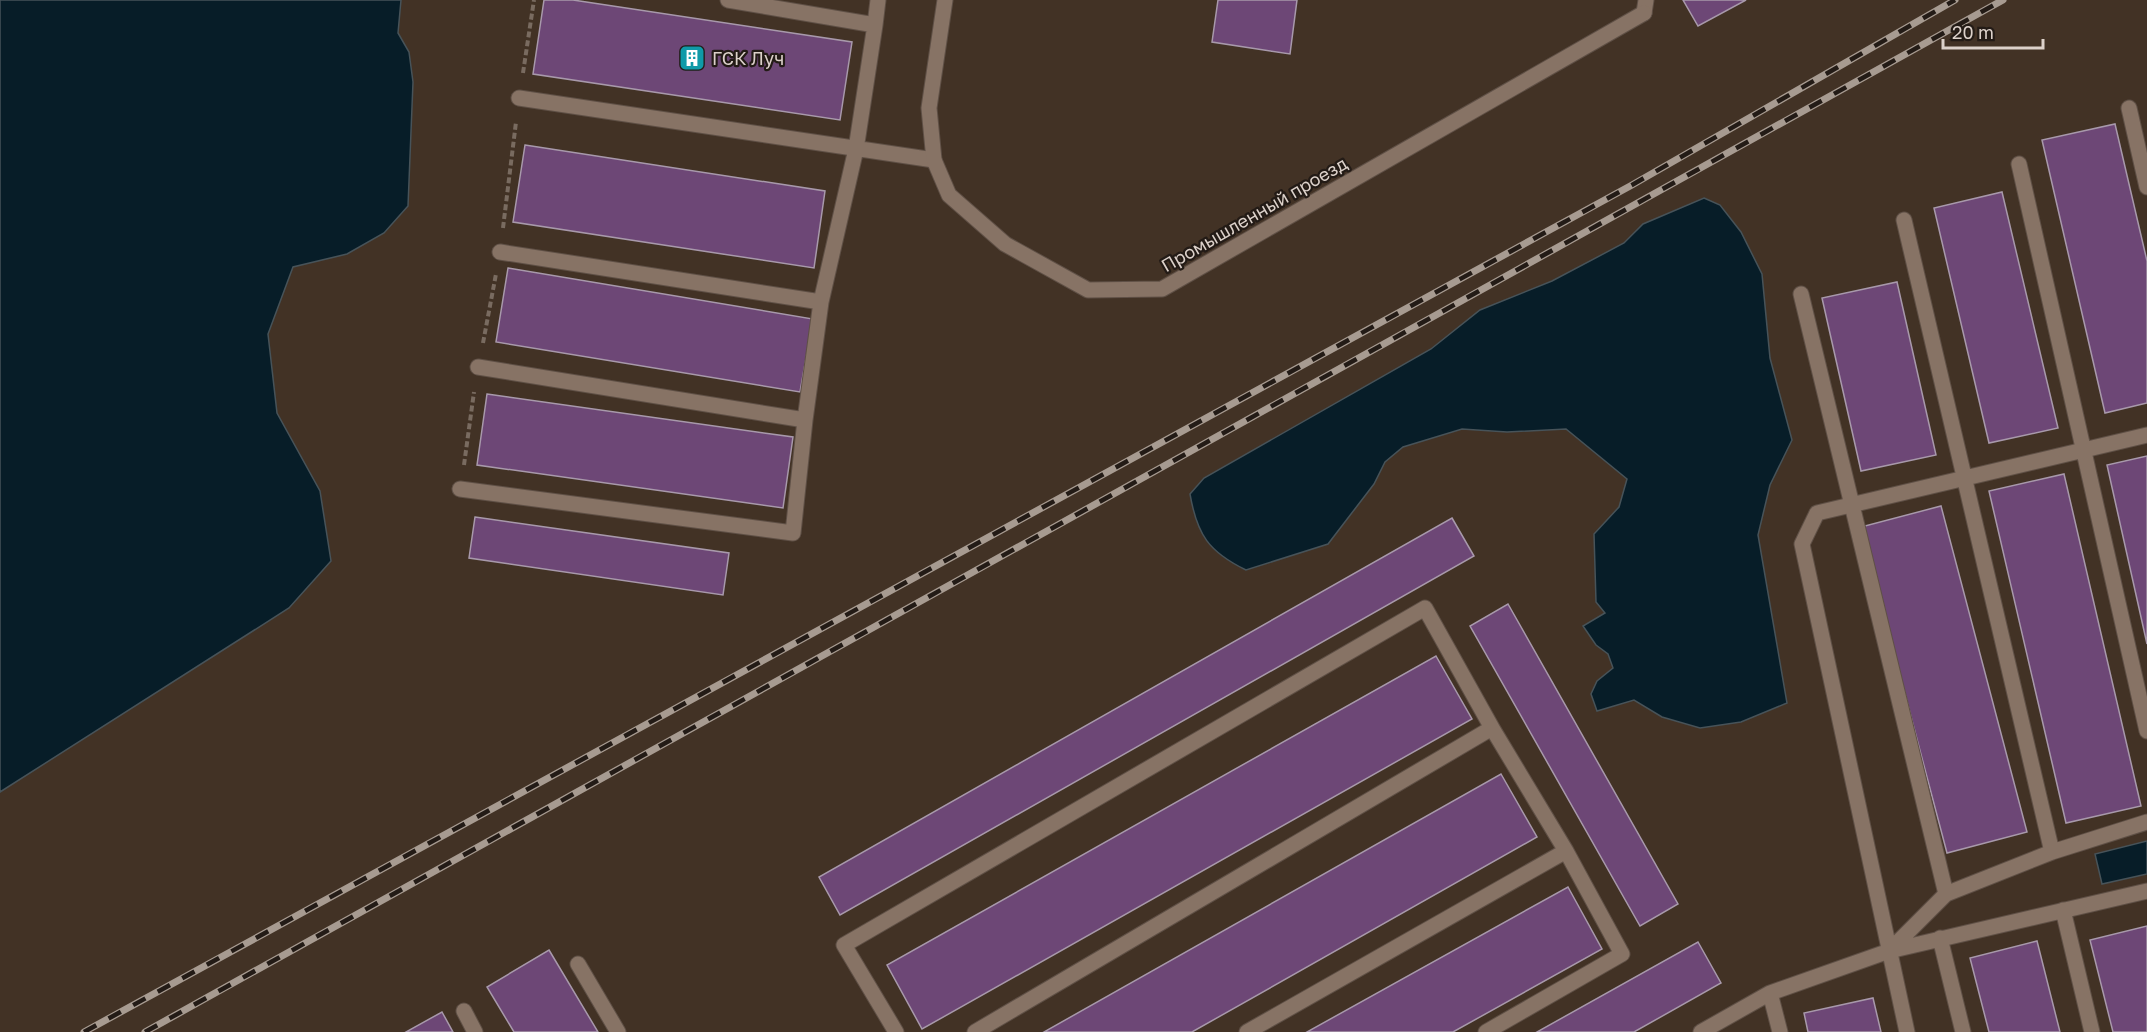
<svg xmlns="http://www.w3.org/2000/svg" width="2147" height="1032" font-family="'Golos Text',sans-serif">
  <rect width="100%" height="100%" fill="#423225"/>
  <path fill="#071d28" stroke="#475359" stroke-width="1.5" d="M 0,0 L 401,0 L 398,33 L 409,52 L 413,82 L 408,206 L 384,233 L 347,254 L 293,267 L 268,334 L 277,413 L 320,491 L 331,561 L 289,608 L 0,792 Z
    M 1704,198 L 1720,205 L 1741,232 L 1762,274 L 1770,358 L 1792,440 L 1770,485 L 1758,535 L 1787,703 L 1741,722 L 1700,728 L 1662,717 L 1634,700 L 1597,711 L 1591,694 L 1597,681 L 1613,668 L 1608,654 L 1596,645 L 1583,626 L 1605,613 L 1596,602 L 1594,534 L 1619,507 L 1627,479 L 1566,429 L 1507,432 L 1462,429 L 1403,447 L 1385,462 L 1374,484 L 1328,544 L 1246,570 C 1209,552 1197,535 1190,494 L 1204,478 L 1431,349 L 1480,310 L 1552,281 L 1624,243 L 1643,224 Z
    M 2147,841 L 2147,874 L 2102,884 L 2095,854 Z"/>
  <path fill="#6d4776" stroke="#a899ab" stroke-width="1.5" d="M 544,0 L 573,0 L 852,42 L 840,120 L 533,74 Z
    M 1218,0 L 1297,0 L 1290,54 L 1212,42 Z
    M 1683,0 L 1746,0 L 1698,26 Z
    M 2115,124 L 2147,261 L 2147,403 L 2105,413 L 2042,140 Z
    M 525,145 L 825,191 L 814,268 L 513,222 Z
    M 2002,192 L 2058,428 L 1989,443 L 1934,208 Z
    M 508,268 L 813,319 L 800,392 L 496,342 Z
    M 1897,282 L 1936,455 L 1861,471 L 1822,298 Z
    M 487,394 L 793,437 L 783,508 L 477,465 Z
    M 2147,456 L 2147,644 L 2107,465 Z
    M 2064,474 L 2141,806 L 2066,823 L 1989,491 Z
    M 1941,506 L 2027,832 L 1947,853 L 1861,527 Z
    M 475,517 L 729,553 L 723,595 L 469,558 Z
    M 1452,518 L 1474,556 L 840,915 L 819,877 Z
    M 1508,604 L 1678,904 L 1640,926 L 1470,626 Z
    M 1436,656 L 1472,719 L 922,1029 L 887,965 Z
    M 1501,774 L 1537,837 L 1192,1032 L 1044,1032 Z
    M 1568,887 L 1602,949 L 1453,1032 L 1307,1032 Z
    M 2147,926 L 2147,1032 L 2113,1032 L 2090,940 Z
    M 2037,941 L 2060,1032 L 1989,1032 L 1970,958 Z
    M 1698,942 L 1721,983 L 1634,1032 L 1537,1032 Z
    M 549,950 L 598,1032 L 514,1032 L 487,987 Z
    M 1873,998 L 1881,1032 L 1808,1032 L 1804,1013 Z
    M 442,1012 L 453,1032 L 406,1032 Z"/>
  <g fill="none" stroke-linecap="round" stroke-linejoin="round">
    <g stroke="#5f5046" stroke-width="17">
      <path id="lane" d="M 1644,13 L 1646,0
        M 875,25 L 878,0
        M 519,98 L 934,160
        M 2129,108 L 2147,187
        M 2019,164 L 2147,731
        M 1904,220 L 2052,852
        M 500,252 L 821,302 L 856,149 L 875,25 L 728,0
        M 1801,294 L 1946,894
        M 478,367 L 805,420 L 821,302
        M 460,489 L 793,533 L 805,420
        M 2063,910 L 2092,1032
        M 1940,938 L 1963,1032
        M 1889,951 L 2147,891
        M 578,964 L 618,1032
        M 1770,993 L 1780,1032
        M 464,1011 L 475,1032
        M 896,1032 L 844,945 L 1425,608 L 1492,728
        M 975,1032 L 1492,728 L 1566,851 L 1622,954 L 1486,1032
        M 1247,1032 L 1566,851
        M 1701,1032 L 1770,993 L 1889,951 L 1946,894 L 2052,852 L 2147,822
        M 1907,1032 L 1802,544 L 1817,513 L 2147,435"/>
    </g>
    <g stroke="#5f5046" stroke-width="17">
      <path id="street" d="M 945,0 L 929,108 L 934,160 L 949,195 L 1005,244 L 1088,290 L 1162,289 L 1644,13"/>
    </g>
    <path stroke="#796b60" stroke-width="4" stroke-dasharray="6 3" stroke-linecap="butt" d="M 523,73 L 534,0
      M 503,228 L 516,122
      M 483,343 L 496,274
      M 464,465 L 474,392"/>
    <use href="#lane" stroke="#877365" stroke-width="15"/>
    <use href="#street" stroke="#877365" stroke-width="15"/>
    <g stroke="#a79b91" stroke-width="7">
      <path id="rail" d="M 84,1032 L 1632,185 L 1955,0
        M 145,1032 L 2003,0"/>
    </g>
    <use href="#rail" stroke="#231b16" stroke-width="4.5" stroke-dasharray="14" stroke-linecap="butt"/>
  </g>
  <defs>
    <g id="building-square" transform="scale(1.35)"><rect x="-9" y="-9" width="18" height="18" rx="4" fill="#0f9aa8" stroke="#231b16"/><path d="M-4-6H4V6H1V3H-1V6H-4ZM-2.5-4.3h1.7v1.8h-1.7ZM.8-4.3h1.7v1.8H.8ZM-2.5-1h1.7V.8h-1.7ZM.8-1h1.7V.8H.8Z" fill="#fff"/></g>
  </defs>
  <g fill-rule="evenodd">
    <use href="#building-square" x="692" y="58"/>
  </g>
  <g text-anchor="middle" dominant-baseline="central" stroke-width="4.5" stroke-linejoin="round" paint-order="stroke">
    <g font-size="18" fill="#dcd1ca" stroke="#231b16" text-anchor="start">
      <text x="712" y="58">ГСК Луч</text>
    </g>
    <g font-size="18" fill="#dcd1ca" stroke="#231b16">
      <text transform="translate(1254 214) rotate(-30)">Промышленный проезд</text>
    </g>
  </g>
  <path d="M1943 39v9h100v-9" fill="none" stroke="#dcd1ca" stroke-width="3"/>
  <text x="1952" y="39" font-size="18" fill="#dcd1ca" stroke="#231b16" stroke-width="4.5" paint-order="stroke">20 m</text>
</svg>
